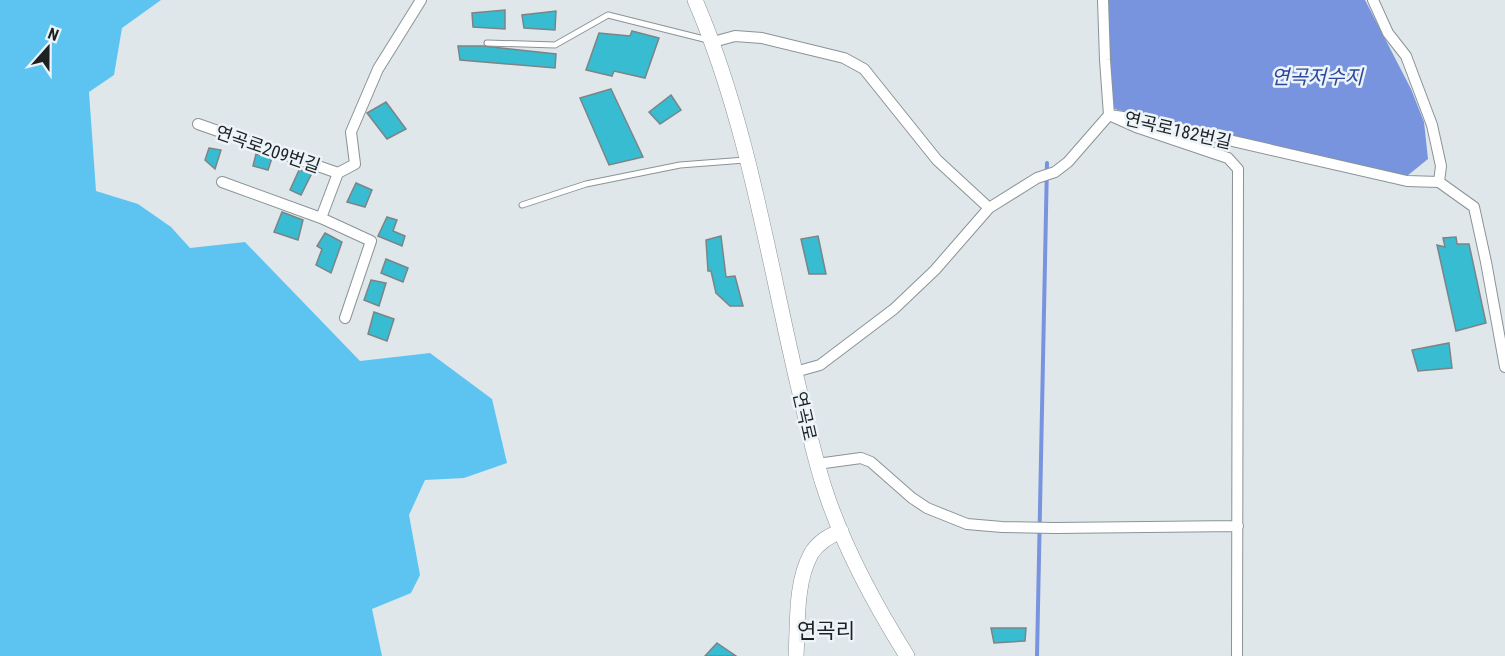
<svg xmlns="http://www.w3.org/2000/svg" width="1505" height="656" font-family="'Roboto Condensed','Noto Sans KR',sans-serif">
  <rect width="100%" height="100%" fill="#dfe7eb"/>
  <path fill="#5dc4f1" d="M 0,0 L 161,0 L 122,28 L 114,75 L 89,92 L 96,191 L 138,204 L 171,227 L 190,248 L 245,242 L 360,361 L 430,353 L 492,399 L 507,463 L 464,478 L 425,480 L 409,515 L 420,575 L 411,593 L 372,609 L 382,656 L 0,656 Z"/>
  <path fill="#7894de" d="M 1109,0 L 1365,0 L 1411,89 L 1424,122 L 1428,159 L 1407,176 L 1118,110 L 1108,106 Z"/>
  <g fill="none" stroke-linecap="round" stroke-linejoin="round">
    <path stroke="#7894de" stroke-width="4" d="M 1037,656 L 1047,163"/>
  </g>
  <path fill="#37bcd2" stroke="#7c8486" stroke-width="1.5" d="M 505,10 L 505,29 L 473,27 L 472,13 Z
    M 556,11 L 555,30 L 524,28 L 522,15 Z
    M 632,31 L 659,38 L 645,78 L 614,71 L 612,76 L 586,70 L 599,33 L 630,36 Z
    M 458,46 L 483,46 L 556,54 L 555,68 L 460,60 Z
    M 611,89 L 643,157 L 609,165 L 580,98 Z
    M 671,95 L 681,110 L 660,124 L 649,112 Z
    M 386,102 L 406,129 L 387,139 L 367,113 Z
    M 209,148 L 221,150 L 215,169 L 205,160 Z
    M 256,154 L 272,158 L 268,170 L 253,166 Z
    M 299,170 L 312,173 L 301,195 L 290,190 Z
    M 356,183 L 372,190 L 365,207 L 347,202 Z
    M 282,212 L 303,220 L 298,240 L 274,232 Z
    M 387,217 L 397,220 L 393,231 L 405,236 L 402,246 L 378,236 Z
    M 325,233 L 342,242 L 331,273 L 316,265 L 322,249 L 317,246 Z
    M 721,236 L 726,277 L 735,276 L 743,306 L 730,306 L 716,293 L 711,271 L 708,271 L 706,240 Z
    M 818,236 L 826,274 L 809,274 L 801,239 Z
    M 1456,237 L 1457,244 L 1469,244 L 1486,323 L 1456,331 L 1437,245 L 1445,247 L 1443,238 Z
    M 386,259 L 408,268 L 403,282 L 381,273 Z
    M 371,280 L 386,283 L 379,306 L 364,300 Z
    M 374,312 L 394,319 L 387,341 L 368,334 Z
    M 1449,343 L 1452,368 L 1418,371 L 1412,350 Z
    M 991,628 L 1026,628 L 1025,641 L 994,643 Z
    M 717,643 L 736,656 L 705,656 Z"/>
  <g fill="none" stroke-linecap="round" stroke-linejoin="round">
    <g stroke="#8b9397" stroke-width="7">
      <path id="lane" d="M 487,43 L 555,45 L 608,15 L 708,40
        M 522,205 L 586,184 L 680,165 L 745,160"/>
    </g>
    <g stroke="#8b9397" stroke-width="12">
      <path id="street" d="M 1103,0 L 1105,60 L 1109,115 L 1136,127 L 1228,158 L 1238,169 L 1237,656
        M 1373,0 L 1388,33 L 1406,56 L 1432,125 L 1441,166 L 1439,182
        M 713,42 L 735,36 L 762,38 L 844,58 L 864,69 L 937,160 L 989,208
        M 198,124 L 338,173
        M 222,182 L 321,218 L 371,241 L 345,318
        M 321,218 L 338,173 L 355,164 L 351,132 L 378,69 L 421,0
        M 795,372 L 820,365 L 894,309 L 935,270 L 989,208 L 1037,178 L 1055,172 L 1068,162 L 1109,115 L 1137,119 L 1407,181 L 1439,182 L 1474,207 L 1486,262 L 1505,367
        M 817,464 L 861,458 L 871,462 L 912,498 L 927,508 L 967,524 L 1002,527 L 1055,528 L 1238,526"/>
    </g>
    <g stroke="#8b9397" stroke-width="16">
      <path id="secondary" d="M 695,0 C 748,123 768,259 799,389 C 807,423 814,457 825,490 C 844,548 875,605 907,656
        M 796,656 C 798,624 795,583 811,554 C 818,542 829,536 841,531"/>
    </g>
    <use href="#lane" stroke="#fff" stroke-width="5"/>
    <use href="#street" stroke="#fff" stroke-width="10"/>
    <use href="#secondary" stroke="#fff" stroke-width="15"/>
  </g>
  <g text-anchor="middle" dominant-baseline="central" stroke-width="5" stroke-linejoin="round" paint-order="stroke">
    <g font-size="18" fill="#1e2122" stroke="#ecf4f9">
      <text transform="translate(1178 130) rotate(13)">연곡로182번길</text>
      <text transform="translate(268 149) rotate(19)">연곡로209번길</text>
      <text transform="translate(805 416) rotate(77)">연곡로</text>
    </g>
    <g font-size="20" font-style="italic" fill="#2d479e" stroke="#ecf4f9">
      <text x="1317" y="77">연곡저수지</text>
    </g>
    <g font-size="21" fill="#1e2122" stroke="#ecf4f9">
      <text x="826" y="631">연곡리</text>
    </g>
  </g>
  <g transform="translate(48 48) rotate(21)" stroke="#ecf4f9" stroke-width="4.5" paint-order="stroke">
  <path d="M0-4.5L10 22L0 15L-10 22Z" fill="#1e2122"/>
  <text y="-9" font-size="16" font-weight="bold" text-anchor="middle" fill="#1e2122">N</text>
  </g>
</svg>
